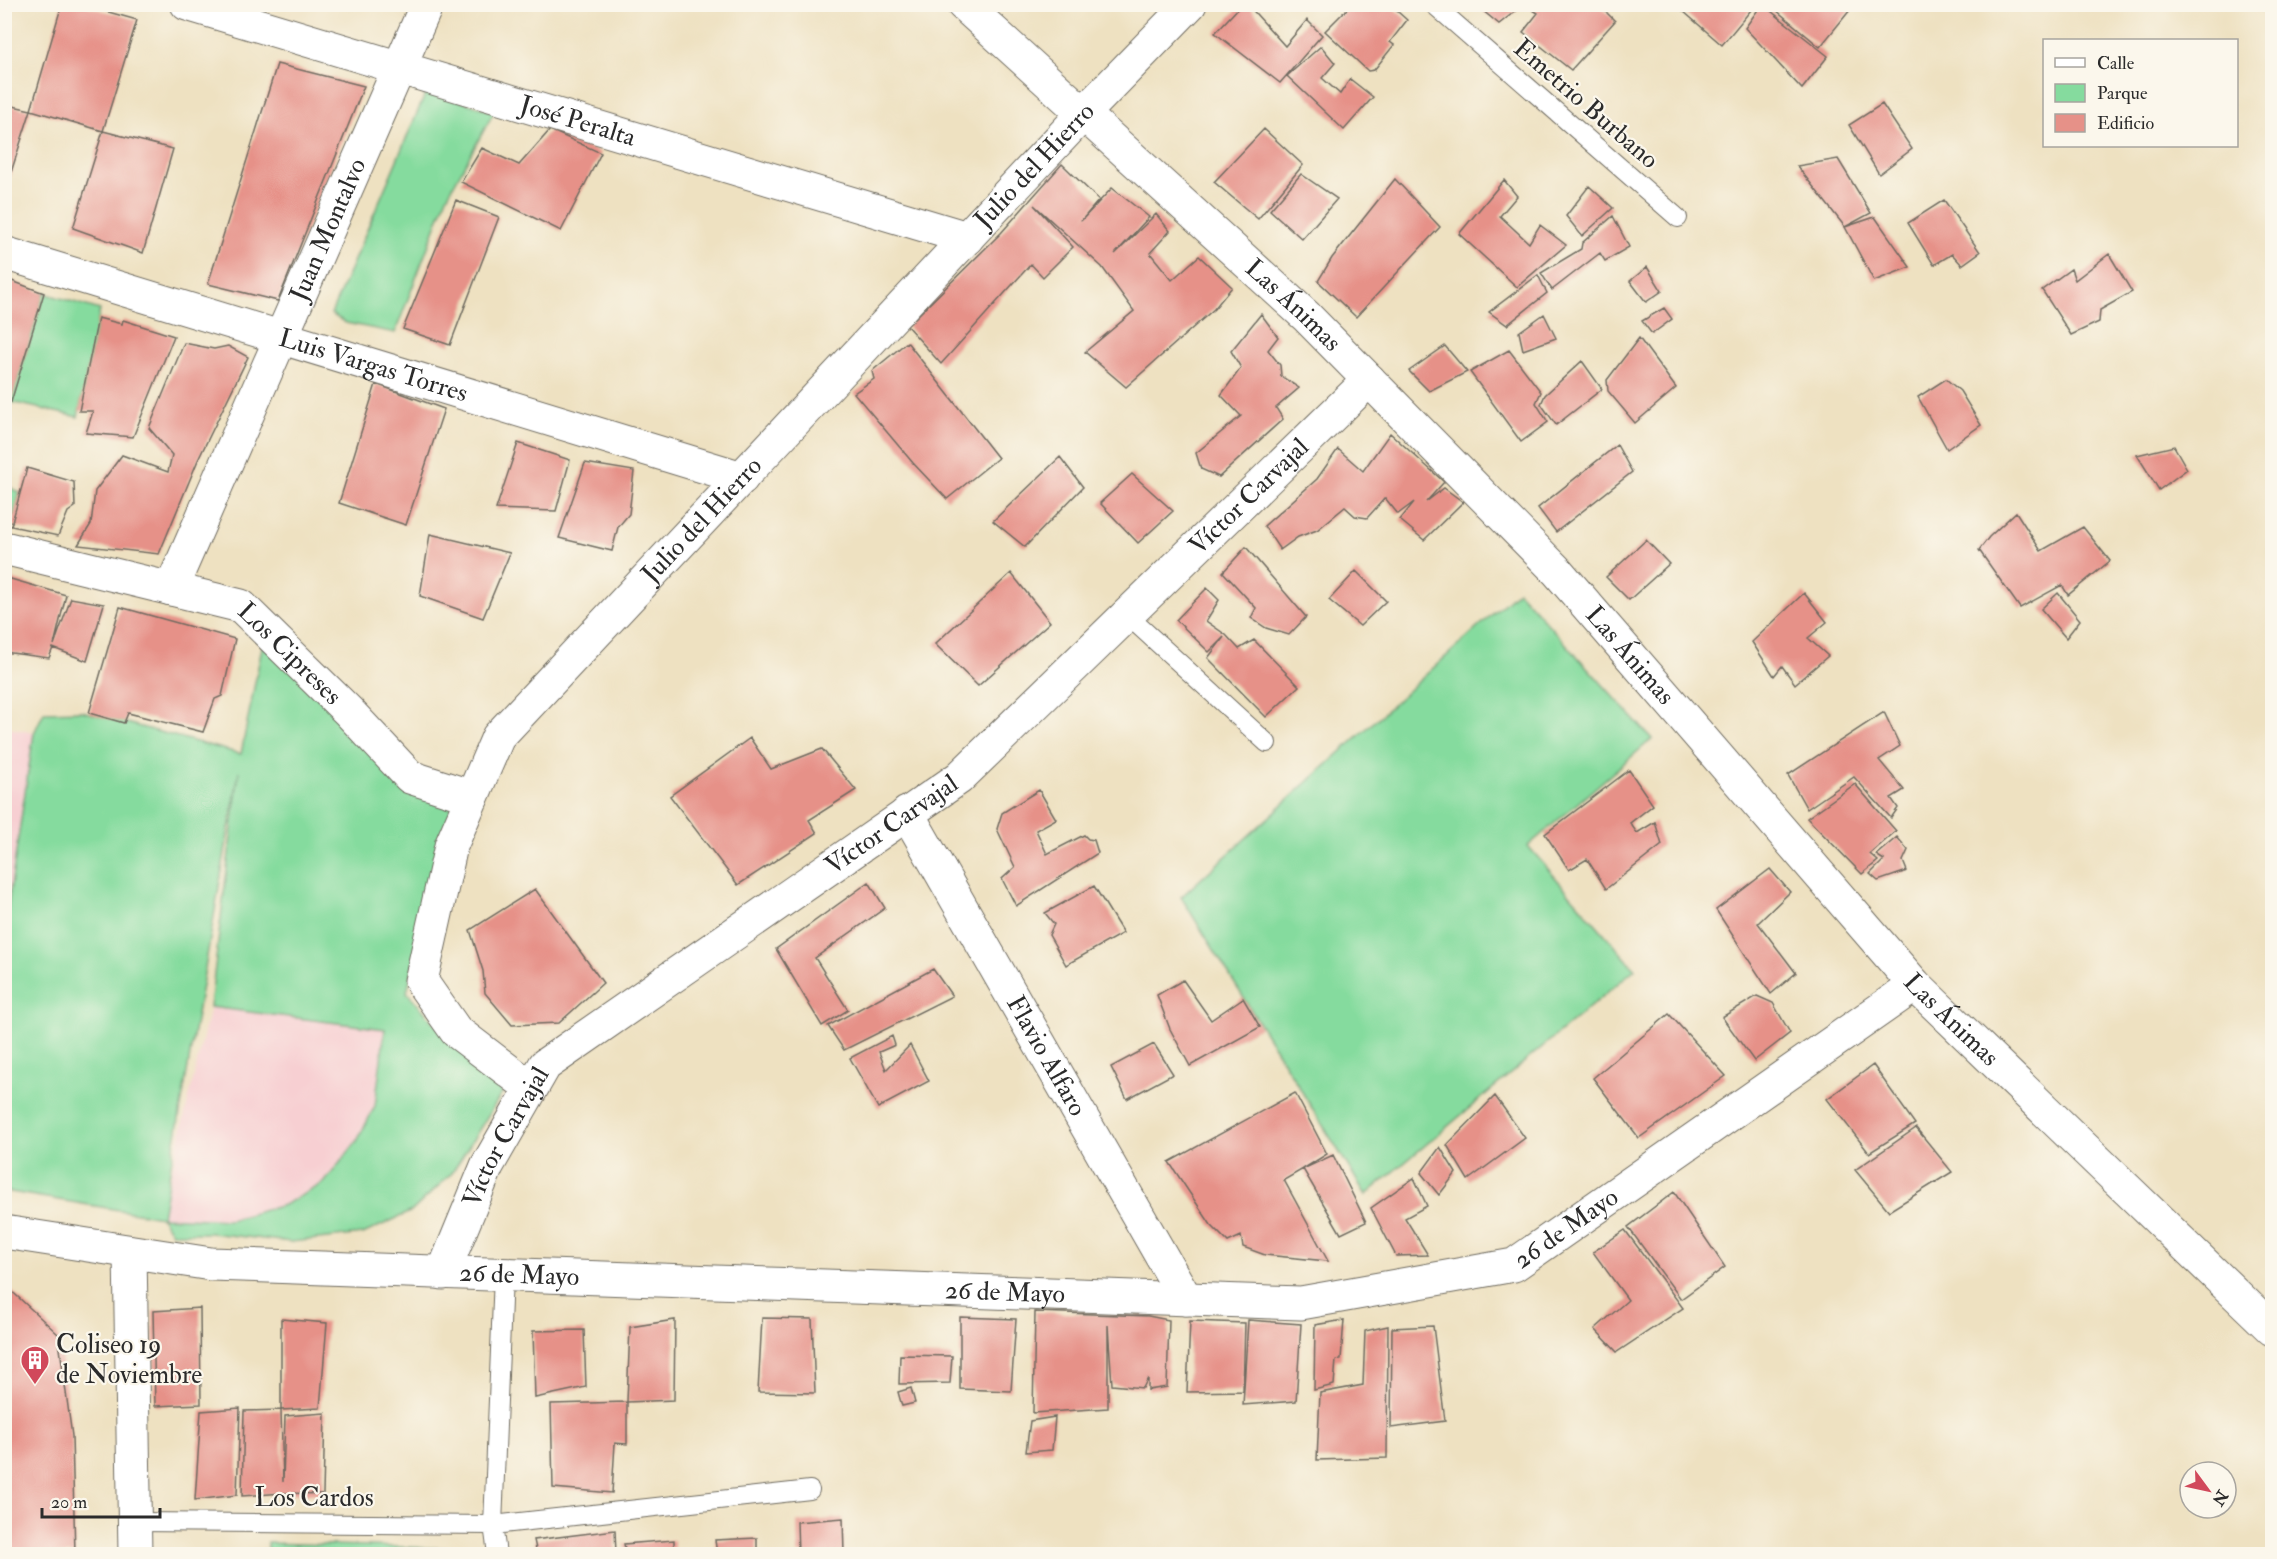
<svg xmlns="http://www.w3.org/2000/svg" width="2277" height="1559" font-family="'IM FELL Double Pica',serif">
  <rect width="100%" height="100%" fill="#fbf7ec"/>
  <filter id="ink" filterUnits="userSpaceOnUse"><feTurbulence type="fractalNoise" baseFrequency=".0167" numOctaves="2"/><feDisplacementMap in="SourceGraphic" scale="12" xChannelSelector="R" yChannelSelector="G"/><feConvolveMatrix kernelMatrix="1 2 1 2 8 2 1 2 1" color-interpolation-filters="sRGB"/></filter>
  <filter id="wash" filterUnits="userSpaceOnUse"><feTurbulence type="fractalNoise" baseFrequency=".008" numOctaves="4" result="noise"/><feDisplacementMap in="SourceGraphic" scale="24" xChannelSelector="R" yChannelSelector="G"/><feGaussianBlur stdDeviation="1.35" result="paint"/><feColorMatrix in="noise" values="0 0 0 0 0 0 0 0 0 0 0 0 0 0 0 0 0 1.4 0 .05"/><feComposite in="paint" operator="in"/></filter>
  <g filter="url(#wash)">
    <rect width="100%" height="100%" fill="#eee1c1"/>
    <path fill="#f7cfd2" d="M 5,727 L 34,733 L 5,928 Z
      M 210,1007 L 385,1029 L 375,1106 L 357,1141 L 324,1183 L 284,1205 L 229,1220 L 161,1217 Z"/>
    <path fill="#85db9e" stroke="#588364" stroke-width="1.5" fill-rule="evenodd" d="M 427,90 L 494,112 L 447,197 L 395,333 L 346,323 L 331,314 Z
      M 44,293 L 100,310 L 78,417 L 11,402 Z
      M 4,484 L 20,493 L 14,515 L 5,516 Z
      M 1518,591 L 1652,739 L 1528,846 L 1635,969 L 1366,1195 L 1181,897 Z
      M 263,642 L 457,803 L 435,868 L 407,992 L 453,1044 L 509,1082 L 452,1173 L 412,1211 L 363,1234 L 291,1242 L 210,1233 L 172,1233 L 161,1217 L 5,1191 L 5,925 L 34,733 L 44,712 L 82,711 L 241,754 ZM 239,771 L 210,1007 L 385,1029 L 375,1106 L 357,1141 L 324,1183 L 284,1205 L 229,1220 L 162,1217 Z
      M 268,1543 L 465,1549 L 467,1554 L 268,1554 Z"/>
    <g id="blocks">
      <path fill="#e69188" d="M 62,4 L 80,4 L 137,20 L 103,131 L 31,110 Z
        M 1242,4 L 1247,4 L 1285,46 L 1307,20 L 1322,35 L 1280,83 L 1215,33 Z
        M 1352,4 L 1389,4 L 1407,20 L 1390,42 L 1394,45 L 1374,70 L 1368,71 L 1325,31 Z
        M 1523,4 L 1598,4 L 1615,21 L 1571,70 L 1523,32 L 1538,13 Z
        M 1675,4 L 1756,4 L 1722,45 Z
        M 1762,4 L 1828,56 L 1802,89 L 1745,28 Z
        M 1769,4 L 1855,4 L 1820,47 Z
        M 1476,5 L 1523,5 L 1499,24 Z
        M 1321,46 L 1335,63 L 1322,78 L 1340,94 L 1350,79 L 1373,97 L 1344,130 L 1287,76 Z
        M 277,64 L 364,86 L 278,301 L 208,284 Z
        M 4,104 L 31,110 L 5,191 L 4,190 Z
        M 1882,104 L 1912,149 L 1879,174 L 1849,125 Z
        M 1264,129 L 1303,165 L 1258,219 L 1214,182 Z
        M 550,130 L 601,153 L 561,231 L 461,182 L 482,148 L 519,165 Z
        M 103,131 L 173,149 L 143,253 L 73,228 Z
        M 1838,159 L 1871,213 L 1845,227 L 1797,166 Z
        M 1062,164 L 1099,200 L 1081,221 L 1112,188 L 1149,217 L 1115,254 L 1156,214 L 1170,231 L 1150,253 L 1172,280 L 1199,256 L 1232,287 L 1214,309 L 1126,387 L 1085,352 L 1134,311 L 1102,267 L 1034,205 L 1073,247 L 1043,277 L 1031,264 L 941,364 L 907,326 L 1001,233 Z
        M 1301,174 L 1337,199 L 1302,239 L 1270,210 Z
        M 1395,179 L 1440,227 L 1356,317 L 1318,281 L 1332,258 Z
        M 1504,180 L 1517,196 L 1500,216 L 1529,243 L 1540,225 L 1566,245 L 1517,287 L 1459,234 Z
        M 1589,186 L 1613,208 L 1582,236 L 1566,216 Z
        M 456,200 L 499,217 L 450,345 L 403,329 Z
        M 1944,200 L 1980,252 L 1962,265 L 1952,254 L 1934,265 L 1908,223 Z
        M 1613,216 L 1629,247 L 1605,261 L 1600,253 L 1552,290 L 1541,273 L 1581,249 L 1582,243 Z
        M 1875,217 L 1910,267 L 1874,281 L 1845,227 Z
        M 2109,254 L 2132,292 L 2100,310 L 2099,322 L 2071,335 L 2042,290 L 2071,269 L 2075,280 Z
        M 1647,267 L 1662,291 L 1646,302 L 1630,281 Z
        M 1538,275 L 1547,293 L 1507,325 L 1489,312 Z
        M 4,278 L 44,293 L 11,402 L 4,400 Z
        M 1664,308 L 1672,319 L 1652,334 L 1642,321 Z
        M 1261,314 L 1278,337 L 1268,350 L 1280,365 L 1281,376 L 1299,388 L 1276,408 L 1283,419 L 1219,477 L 1201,469 L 1196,453 L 1241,416 L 1221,395 L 1241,368 L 1231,351 Z
        M 1544,314 L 1556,338 L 1523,350 L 1519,332 Z
        M 98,318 L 122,324 L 123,320 L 174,336 L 133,437 L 86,433 L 93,411 L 79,411 Z
        M 1639,338 L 1676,388 L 1635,423 L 1608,391 L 1607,380 Z
        M 907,342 L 998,458 L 947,499 L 913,463 L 854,393 L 874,379 L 872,371 Z
        M 184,343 L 214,349 L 228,346 L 248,357 L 198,460 L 159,554 L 78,545 L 91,524 L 95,491 L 122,455 L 168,472 L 172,455 L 149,428 Z
        M 1445,346 L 1467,372 L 1429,391 L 1409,371 Z
        M 1509,350 L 1541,392 L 1536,403 L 1548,422 L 1521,442 L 1470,372 Z
        M 1582,361 L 1602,389 L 1556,425 L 1541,404 L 1545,395 Z
        M 1946,379 L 1960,391 L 1981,425 L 1947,449 L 1918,397 Z
        M 376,384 L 444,409 L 406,525 L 339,503 Z
        M 1390,433 L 1444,482 L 1426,502 L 1444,488 L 1463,502 L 1424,540 L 1400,520 L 1414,502 L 1398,514 L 1385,498 L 1367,518 L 1355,516 L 1345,507 L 1317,530 L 1298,537 L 1280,550 L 1264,526 L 1317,479 L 1338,449 L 1363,471 Z
        M 518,443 L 570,460 L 556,511 L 496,509 Z
        M 1617,445 L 1632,472 L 1556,532 L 1538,508 Z
        M 2174,446 L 2187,469 L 2159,490 L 2137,455 Z
        M 1060,457 L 1083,487 L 1025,547 L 993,521 Z
        M 585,463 L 634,471 L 629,514 L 618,527 L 612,551 L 559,538 Z
        M 27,468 L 74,482 L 75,507 L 68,512 L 58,536 L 11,526 Z
        M 1132,474 L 1173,511 L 1138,543 L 1100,503 Z
        M 2016,512 L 2041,551 L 2083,527 L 2110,561 L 2068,595 L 2062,585 L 2020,608 L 1979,550 L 1989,537 Z
        M 430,534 L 510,553 L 483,618 L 420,596 Z
        M 1646,540 L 1669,564 L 1629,600 L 1606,577 Z
        M 1246,547 L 1306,617 L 1289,635 L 1266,628 L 1251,618 L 1256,608 L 1223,572 Z
        M 1356,571 L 1386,601 L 1360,626 L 1329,600 Z
        M 1011,573 L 1050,622 L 978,686 L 935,644 Z
        M 4,577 L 66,595 L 54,645 L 71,598 L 104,604 L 87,661 L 53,648 L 49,658 L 4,652 Z
        M 1207,588 L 1219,600 L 1206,621 L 1226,635 L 1239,649 L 1254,640 L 1299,686 L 1266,717 L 1208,658 L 1224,637 L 1209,652 L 1176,620 Z
        M 1804,593 L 1827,622 L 1808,638 L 1828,656 L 1795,684 L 1782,666 L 1774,676 L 1752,642 Z
        M 2058,593 L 2080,620 L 2066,638 L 2041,609 Z
        M 120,607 L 235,639 L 222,696 L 215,699 L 203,732 L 128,713 L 124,723 L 89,713 Z
        M 1884,712 L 1900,746 L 1879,760 L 1904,790 L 1891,798 L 1898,808 L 1891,818 L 1854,777 L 1807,809 L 1788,775 Z
        M 750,738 L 771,769 L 822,749 L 856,790 L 809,820 L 817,833 L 738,885 L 670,796 Z
        M 1629,770 L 1653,805 L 1630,823 L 1637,833 L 1655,822 L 1662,845 L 1606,889 L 1587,859 L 1569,870 L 1545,834 Z
        M 1855,784 L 1896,831 L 1870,854 L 1878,861 L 1862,874 L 1807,818 Z
        M 1039,790 L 1056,819 L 1036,830 L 1047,854 L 1084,835 L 1088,839 L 1094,840 L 1098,853 L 1016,906 L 1002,879 L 1015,867 L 997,829 L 1002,813 Z
        M 1897,837 L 1908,850 L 1903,861 L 1907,871 L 1878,881 L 1870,874 L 1884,860 L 1876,855 Z
        M 1770,869 L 1790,892 L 1758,923 L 1796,973 L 1771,994 L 1716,910 Z
        M 869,882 L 885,908 L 815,958 L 848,1010 L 822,1026 L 776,949 Z
        M 1094,886 L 1123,933 L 1066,965 L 1049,935 L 1054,924 L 1045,913 Z
        M 535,889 L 603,983 L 559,1023 L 512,1025 L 485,993 L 483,971 L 470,930 Z
        M 933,969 L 952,996 L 844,1050 L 828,1026 Z
        M 1183,980 L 1211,1020 L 1243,998 L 1260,1027 L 1190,1066 L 1170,1029 L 1157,995 Z
        M 1757,996 L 1773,1003 L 1790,1033 L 1754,1061 L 1722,1017 Z
        M 1669,1014 L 1726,1076 L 1639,1138 L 1593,1078 Z
        M 892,1036 L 895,1045 L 879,1052 L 886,1070 L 910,1045 L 929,1081 L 878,1108 L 850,1058 Z
        M 1154,1044 L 1173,1074 L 1127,1099 L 1111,1067 Z
        M 1873,1065 L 1915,1124 L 1869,1153 L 1827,1099 Z
        M 1295,1093 L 1327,1154 L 1303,1169 L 1333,1155 L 1366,1222 L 1341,1234 L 1303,1169 L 1284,1180 L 1328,1261 L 1265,1255 L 1243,1247 L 1241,1236 L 1228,1242 L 1211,1225 L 1169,1162 Z
        M 1495,1096 L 1525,1138 L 1468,1180 L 1447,1145 Z
        M 1916,1128 L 1952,1172 L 1889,1211 L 1855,1170 Z
        M 1440,1147 L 1456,1173 L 1439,1195 L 1421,1173 Z
        M 1414,1178 L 1427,1206 L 1405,1218 L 1428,1255 L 1396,1256 L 1371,1208 Z
        M 1674,1192 L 1725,1267 L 1681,1299 L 1628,1227 Z
        M 1625,1230 L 1683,1308 L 1617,1352 L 1595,1329 L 1628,1300 L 1593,1252 Z
        M 4,1284 L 58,1334 L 72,1436 L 75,1554 L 4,1554 Z
        M 200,1308 L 201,1404 L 155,1406 L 153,1311 Z
        M 1035,1312 L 1148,1316 L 1169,1320 L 1167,1387 L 1148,1390 L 1148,1378 L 1143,1388 L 1112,1385 L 1108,1325 L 1108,1408 L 1033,1413 Z
        M 960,1317 L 1016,1319 L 1011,1391 L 960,1389 Z
        M 762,1318 L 812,1319 L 815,1393 L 758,1392 Z
        M 281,1319 L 327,1323 L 320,1408 L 281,1410 Z
        M 675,1320 L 674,1400 L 627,1402 L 630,1327 Z
        M 1248,1320 L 1301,1324 L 1296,1401 L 1243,1405 Z
        M 1344,1320 L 1341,1359 L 1336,1360 L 1334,1385 L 1314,1390 L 1315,1325 Z
        M 1190,1321 L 1245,1323 L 1243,1391 L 1187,1392 Z
        M 1388,1326 L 1387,1458 L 1317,1460 L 1320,1393 L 1363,1385 L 1365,1331 Z
        M 1433,1326 L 1445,1421 L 1391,1428 L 1392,1328 Z
        M 584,1330 L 586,1387 L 535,1398 L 533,1331 Z
        M 900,1355 L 952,1356 L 950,1383 L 899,1384 Z
        M 911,1388 L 915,1403 L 902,1406 L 898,1392 Z
        M 627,1402 L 627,1444 L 615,1443 L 612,1493 L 553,1488 L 551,1404 Z
        M 240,1408 L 237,1495 L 195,1500 L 201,1411 Z
        M 281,1410 L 283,1482 L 285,1416 L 325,1413 L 323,1494 L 283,1493 L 242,1496 L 244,1411 Z
        M 1055,1417 L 1052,1450 L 1026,1452 L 1030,1421 Z
        M 843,1518 L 844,1554 L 798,1554 L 797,1522 Z
        M 615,1530 L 616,1554 L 537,1554 L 534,1540 Z
        M 757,1538 L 757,1554 L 717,1554 L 715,1540 Z
        M 674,1540 L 674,1554 L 626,1554 L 624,1544 Z"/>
    </g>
  </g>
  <g filter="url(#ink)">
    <use href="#blocks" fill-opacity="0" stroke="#6f6b60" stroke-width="1.5"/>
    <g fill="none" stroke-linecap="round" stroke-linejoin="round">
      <g stroke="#6f6b60" stroke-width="20">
        <path id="service" d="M 1433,4 L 1678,218
          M 1127,615 L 1267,743
          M 134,1522 L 493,1525 L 810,1490
          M 497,1554 L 493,1525 L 503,1275"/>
      </g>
      <g stroke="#6f6b60" stroke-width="35">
        <g id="minor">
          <path id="s1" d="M 187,4 L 967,238"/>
          <path id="s2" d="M 963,4 L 1306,316 L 1558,572 L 1915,985 L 2272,1329"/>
          <path id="s3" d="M 4,253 L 742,478"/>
          <path id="s4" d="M 4,548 L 241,606 L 348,711 L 410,777 L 472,797"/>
          <path id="s5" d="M 171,589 L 427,4"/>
          <path id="s6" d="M 907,813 L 1186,1299"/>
          <path id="s7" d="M 531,1088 L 456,1031 L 421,981 L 451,846 L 498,737 L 1083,114 L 1190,4"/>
          <path id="s8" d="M 4,1232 L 211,1264 L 1301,1303 L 1514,1265 L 1915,985"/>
          <path d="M 130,1252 L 135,1554"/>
          <path id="s9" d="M 443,1273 L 487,1166 L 545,1065 L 959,778 L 1369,380"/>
        </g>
      </g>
      <use href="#service" stroke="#fff" stroke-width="18"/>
      <use href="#minor" stroke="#fff" stroke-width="33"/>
    </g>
  </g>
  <defs>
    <g id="building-pin" transform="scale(1.5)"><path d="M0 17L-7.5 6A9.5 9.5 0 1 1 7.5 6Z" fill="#d1495b" stroke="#fbf7ec"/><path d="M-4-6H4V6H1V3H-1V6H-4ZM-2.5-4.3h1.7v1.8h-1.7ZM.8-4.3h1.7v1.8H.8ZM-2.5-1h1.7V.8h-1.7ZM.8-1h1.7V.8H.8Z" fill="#fff"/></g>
  </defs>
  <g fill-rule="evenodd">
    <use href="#building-pin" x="35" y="1360"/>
  </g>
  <g text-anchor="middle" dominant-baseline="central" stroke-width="4.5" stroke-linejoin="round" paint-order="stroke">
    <g font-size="26" fill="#2b2b2b" stroke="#fbf7ec">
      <text transform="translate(1586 104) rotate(41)">Emetrio Burbano</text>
      <text stroke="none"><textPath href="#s1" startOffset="408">José Peralta</textPath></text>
      <text stroke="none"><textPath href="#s7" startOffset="1196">Julio del Hierro</textPath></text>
      <text stroke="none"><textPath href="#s5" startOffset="392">Juan Montalvo</textPath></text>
      <text stroke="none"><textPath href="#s2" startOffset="447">Las Ánimas</textPath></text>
      <text stroke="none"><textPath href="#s3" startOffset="386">Luis Vargas Torres</textPath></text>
      <text stroke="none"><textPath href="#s9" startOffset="1140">Víctor Carvajal</textPath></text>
      <text stroke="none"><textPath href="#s7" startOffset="710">Julio del Hierro</textPath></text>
      <text stroke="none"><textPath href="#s2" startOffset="933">Las Ánimas</textPath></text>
      <text stroke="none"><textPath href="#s4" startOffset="312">Los Cipreses</textPath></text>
      <text stroke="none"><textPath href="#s9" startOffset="654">Víctor Carvajal</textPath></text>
      <text stroke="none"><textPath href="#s2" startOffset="1419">Las Ánimas</textPath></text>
      <text stroke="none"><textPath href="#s6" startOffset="280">Flavio Alfaro</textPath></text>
      <text stroke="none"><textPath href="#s9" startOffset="150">Víctor Carvajal</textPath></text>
      <text stroke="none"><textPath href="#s8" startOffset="1580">26 de Mayo</textPath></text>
      <text stroke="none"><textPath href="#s8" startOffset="518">26 de Mayo</textPath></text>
      <text stroke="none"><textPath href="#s8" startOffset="1004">26 de Mayo</textPath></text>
      <text x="314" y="1498">Los Cardos</text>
    </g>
    <g font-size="26" fill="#2b2b2b" stroke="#fbf7ec" text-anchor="start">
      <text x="56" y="1345">Coliseo 19<tspan x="56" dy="30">de Noviembre</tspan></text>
    </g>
  </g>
  <rect width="2277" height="1559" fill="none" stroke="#fbf7ec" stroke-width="24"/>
  <rect x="2043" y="39" width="195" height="108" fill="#fbf7ec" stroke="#a8a59f" stroke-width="1.5"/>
  <rect x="2055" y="58" width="30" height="9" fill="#ffffff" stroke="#a8a59f" stroke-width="1.5"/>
  <text x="2097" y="69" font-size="18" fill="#2b2b2b">Calle</text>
  <rect x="2055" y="84" width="30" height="18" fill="#85db9e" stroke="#a8a59f" stroke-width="1.5"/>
  <text x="2097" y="99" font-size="18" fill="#2b2b2b">Parque</text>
  <rect x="2055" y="114" width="30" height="18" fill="#e69188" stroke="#a8a59f" stroke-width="1.5"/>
  <text x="2097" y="129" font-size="18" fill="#2b2b2b">Edificio</text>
  <g transform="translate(2208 1490) rotate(123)"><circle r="28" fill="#fbf7ec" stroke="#a8a59f" stroke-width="1.5"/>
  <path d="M0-4.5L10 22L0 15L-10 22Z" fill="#d1495b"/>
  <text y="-9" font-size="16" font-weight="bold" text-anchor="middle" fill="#2b2b2b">N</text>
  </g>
  <path d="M42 1508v9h118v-9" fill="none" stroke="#2b2b2b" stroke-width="3"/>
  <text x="51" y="1508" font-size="18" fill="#2b2b2b" stroke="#fbf7ec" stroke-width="4.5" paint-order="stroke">20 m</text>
</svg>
